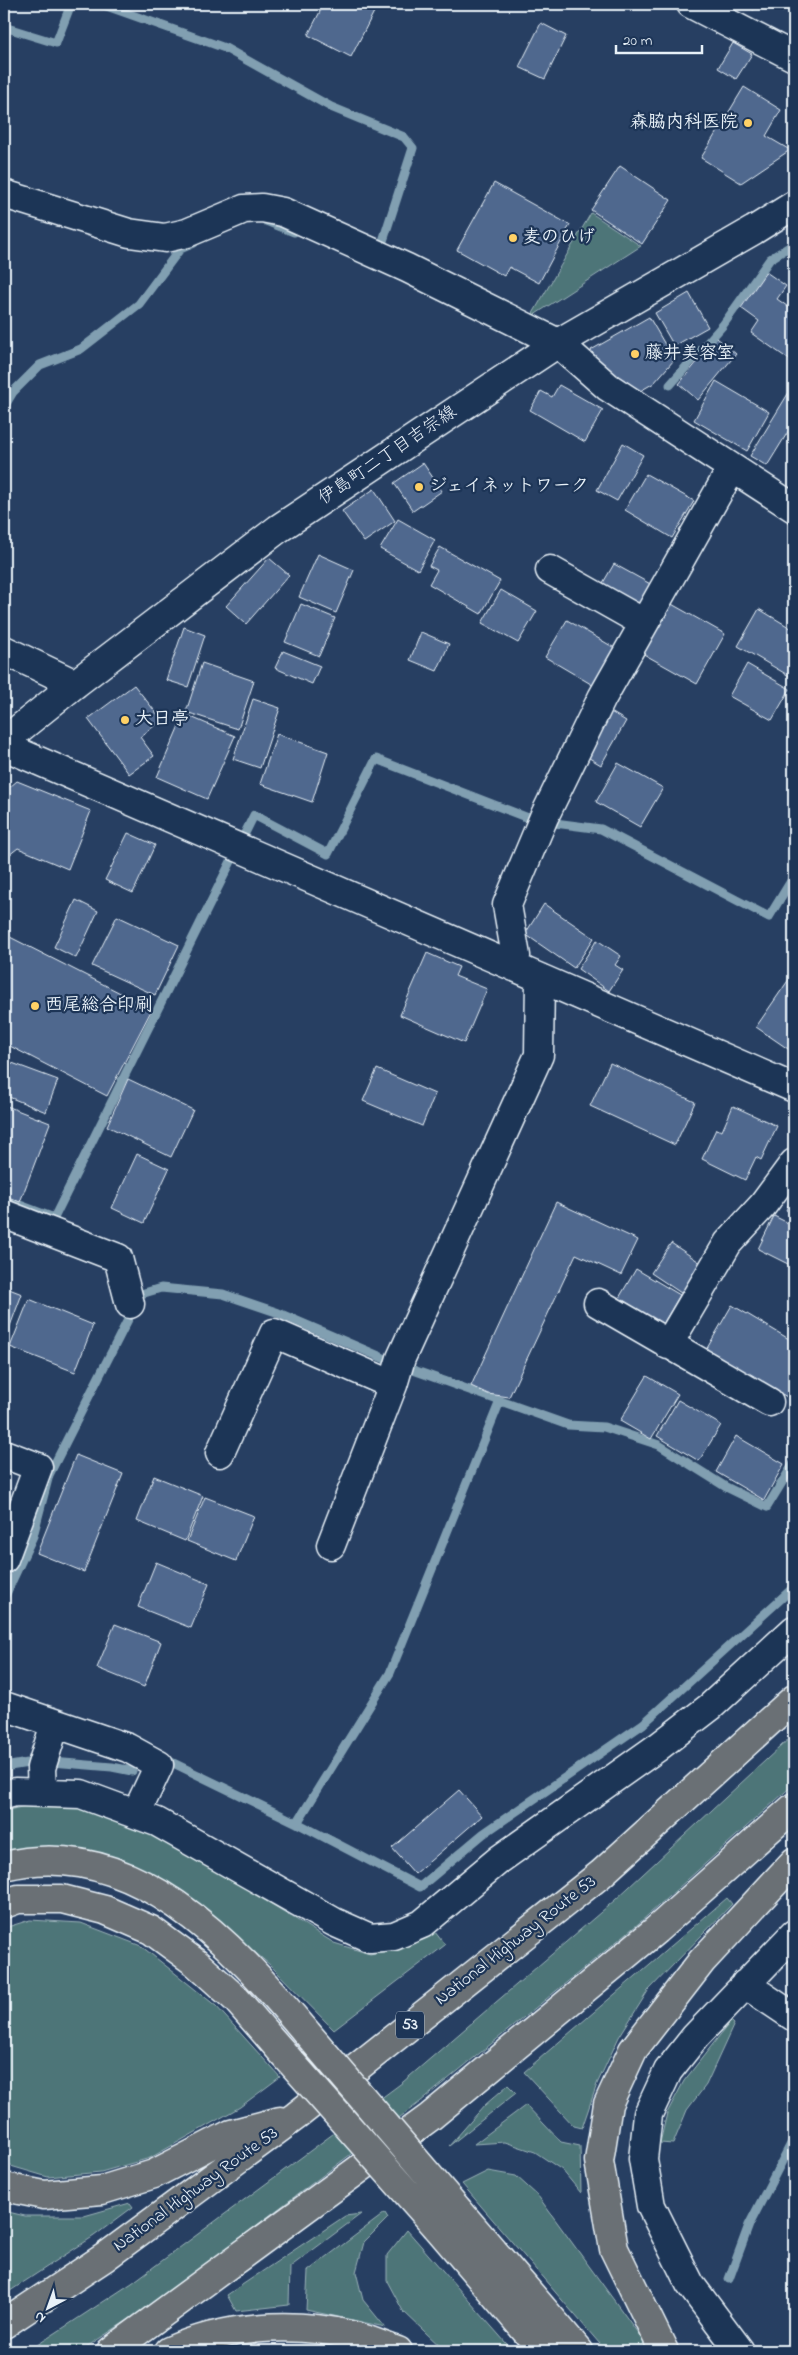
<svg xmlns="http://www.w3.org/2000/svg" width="798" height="2355" font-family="'Indie Flower','Klee One',sans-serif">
  <rect width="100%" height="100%" fill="#273f62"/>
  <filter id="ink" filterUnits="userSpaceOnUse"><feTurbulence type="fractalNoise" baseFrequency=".02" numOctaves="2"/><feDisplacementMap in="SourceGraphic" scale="10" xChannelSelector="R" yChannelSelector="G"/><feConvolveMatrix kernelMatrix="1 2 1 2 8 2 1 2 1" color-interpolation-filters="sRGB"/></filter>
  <g filter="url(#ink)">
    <path fill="#4d7478" stroke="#9ab2b8" d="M 591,213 L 641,246 L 531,317 Z
      M 794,1734 L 794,1784 L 638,1924 L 420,2102 L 151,2305 L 80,2351 L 28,2351 L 132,2283 L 403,2082 L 615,1900 Z
      M 26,1806 L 81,1808 L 154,1835 L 212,1867 L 334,1943 L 370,1954 L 411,1946 L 435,1932 L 445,1945 L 334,2030 L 270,1965 L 180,1889 L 99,1856 L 14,1850 L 4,1853 L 4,1811 Z
      M 727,1898 L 732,1904 L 648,1991 L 619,2037 L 597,2084 L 582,2128 L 574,2126 L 524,2072 Z
      M 30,1920 L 81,1923 L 141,1946 L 216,2006 L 280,2077 L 240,2107 L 150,2158 L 101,2172 L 48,2177 L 4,2164 L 4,1928 Z
      M 731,2021 L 734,2024 L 706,2085 L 687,2110 L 673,2144 L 660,2143 L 667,2113 L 684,2081 Z
      M 508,2085 L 516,2093 L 449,2146 L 485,2105 Z
      M 526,2105 L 561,2142 L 580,2146 L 581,2193 L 562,2170 L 535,2152 L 505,2142 L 474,2144 Z
      M 488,2171 L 516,2176 L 538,2196 L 651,2351 L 606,2351 L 462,2184 Z
      M 130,2203 L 133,2207 L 94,2236 L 4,2295 L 4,2211 L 25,2216 L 84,2216 Z
      M 385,2213 L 388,2218 L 364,2242 L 356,2272 L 363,2300 L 385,2327 L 306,2310 L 308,2271 Z
      M 361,2214 L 290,2267 L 289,2305 L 236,2311 L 227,2295 L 345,2216 Z
      M 407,2230 L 513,2351 L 445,2351 L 403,2311 L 387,2281 L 387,2255 Z"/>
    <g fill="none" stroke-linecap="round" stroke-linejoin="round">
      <path stroke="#819fb1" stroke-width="9" d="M 101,4 L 225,48 L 331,107 L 404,137 L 413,148 L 382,244
        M 4,27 L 56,43 L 71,4
        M 266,221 L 294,232
        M 670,385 L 723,325 L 770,259 L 794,244
        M 4,407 L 13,392 L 40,365 L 81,349 L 139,304 L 180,249 L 194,243
        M 547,822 L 601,829 L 769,917 L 794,876
        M 4,1199 L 54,1218 L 254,815 L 328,854 L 376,759 L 536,821
        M 4,1598 L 33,1536 L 49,1475 L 141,1294 L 161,1288 L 223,1294 L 276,1312 L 402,1366 L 568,1425 L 604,1427 L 659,1445 L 726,1487 L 767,1507 L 794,1463
        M 163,1758 L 297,1823 L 390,1673 L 500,1401
        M 4,1767 L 40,1761 L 112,1767 L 132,1771
        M 297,1823 L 420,1887 L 483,1834 L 643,1724 L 794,1587
        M 729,2279 L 749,2225 L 794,2138"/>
    </g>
    <path fill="#4f688e" stroke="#e8f1f8" d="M 324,4 L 378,4 L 351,57 L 308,35 Z
      M 742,4 L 757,4 L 754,10 Z
      M 769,4 L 788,4 L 783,12 Z
      M 794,19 L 794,33 L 789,30 Z
      M 541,23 L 566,36 L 545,79 L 519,67 Z
      M 733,43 L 752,54 L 736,79 L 718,68 Z
      M 744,87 L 781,110 L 766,136 L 790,150 L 741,183 L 701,158 Z
      M 620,166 L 671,200 L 642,244 L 591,210 Z
      M 494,183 L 570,225 L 539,283 L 509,267 L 504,276 L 457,250 Z
      M 766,272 L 786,286 L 777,299 L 794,311 L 794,363 L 751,333 L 759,321 L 741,308 Z
      M 689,293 L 708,327 L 674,346 L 655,313 Z
      M 649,317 L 674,360 L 654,383 L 635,394 L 605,374 L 591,350 Z
      M 717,338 L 736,354 L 698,400 L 679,384 Z
      M 716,381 L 769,412 L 747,451 L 694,420 Z
      M 794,384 L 794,422 L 767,466 L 750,456 Z
      M 559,385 L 603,410 L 585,442 L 530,410 L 541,391 L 552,397 Z
      M 623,443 L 643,455 L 617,501 L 597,490 Z
      M 423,463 L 442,491 L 413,511 L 394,483 Z
      M 646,474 L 694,501 L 672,538 L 625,510 Z
      M 374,489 L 395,521 L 364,542 L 342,511 Z
      M 398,519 L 435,540 L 418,570 L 380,549 Z
      M 440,547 L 500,581 L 481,614 L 429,584 L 437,570 L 429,566 Z
      M 318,554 L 354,570 L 336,613 L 299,597 Z
      M 269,558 L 289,575 L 246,624 L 226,606 Z
      M 614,564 L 654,586 L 640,611 L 600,588 Z
      M 501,590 L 537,611 L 518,643 L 482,623 Z
      M 668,602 L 725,634 L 697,684 L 640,652 Z
      M 301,604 L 335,618 L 319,656 L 285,642 Z
      M 759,609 L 794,630 L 794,671 L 791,677 L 738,646 Z
      M 567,620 L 618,650 L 596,687 L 545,657 Z
      M 184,627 L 205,635 L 188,687 L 166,680 Z
      M 421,632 L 449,644 L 437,671 L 410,660 Z
      M 283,651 L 320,666 L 312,684 L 275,668 Z
      M 202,663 L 254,681 L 238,729 L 186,712 Z
      M 747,664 L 790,689 L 772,720 L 729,696 Z
      M 134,685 L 162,720 L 140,737 L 154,756 L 129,774 L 88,719 Z
      M 253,699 L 280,708 L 260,768 L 233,759 Z
      M 604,708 L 626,721 L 601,765 L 579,752 Z
      M 184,714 L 235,736 L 207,799 L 157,777 Z
      M 277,734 L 328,752 L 312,802 L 260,784 Z
      M 618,763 L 663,788 L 640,827 L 596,802 Z
      M 17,781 L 91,811 L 68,869 L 18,848 L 4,859 L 4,792 Z
      M 128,833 L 155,845 L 133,893 L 105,880 Z
      M 76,900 L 98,911 L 76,958 L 54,947 Z
      M 544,904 L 594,938 L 574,968 L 525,934 Z
      M 117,916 L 179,945 L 155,995 L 92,966 Z
      M 4,934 L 152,1009 L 107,1096 L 4,1043 Z
      M 597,940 L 621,956 L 615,965 L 623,970 L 609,991 L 578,969 Z
      M 427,953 L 459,967 L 455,976 L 487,989 L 464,1043 L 400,1015 Z
      M 794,972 L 794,1053 L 756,1027 Z
      M 4,1060 L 58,1080 L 46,1112 L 4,1095 Z
      M 610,1063 L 695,1102 L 675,1145 L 590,1106 Z
      M 377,1069 L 435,1094 L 422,1126 L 363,1101 Z
      M 128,1079 L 193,1110 L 171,1157 L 107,1126 Z
      M 4,1105 L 50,1123 L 20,1202 L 4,1195 Z
      M 733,1106 L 777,1126 L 761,1160 L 756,1157 L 745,1180 L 702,1159 L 716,1129 L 722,1131 Z
      M 137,1154 L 169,1169 L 144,1223 L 112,1208 Z
      M 794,1194 L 794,1214 L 786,1210 Z
      M 556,1202 L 638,1240 L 621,1275 L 576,1254 L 509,1397 L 488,1394 L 471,1386 Z
      M 774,1216 L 794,1226 L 794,1267 L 758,1249 Z
      M 671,1243 L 707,1267 L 687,1297 L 651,1273 Z
      M 636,1269 L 680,1295 L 663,1324 L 619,1298 Z
      M 4,1287 L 22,1294 L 4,1342 Z
      M 29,1299 L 93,1325 L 75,1372 L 10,1347 Z
      M 732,1305 L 794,1342 L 794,1401 L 706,1350 Z
      M 647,1376 L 678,1394 L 651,1439 L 620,1421 Z
      M 678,1400 L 721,1425 L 699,1461 L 657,1436 Z
      M 736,1436 L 784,1464 L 764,1500 L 716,1472 Z
      M 76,1455 L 123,1474 L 84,1572 L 37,1553 Z
      M 154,1476 L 203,1496 L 185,1541 L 137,1521 Z
      M 205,1497 L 254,1516 L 236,1561 L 187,1541 Z
      M 156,1562 L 209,1584 L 191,1628 L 138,1607 Z
      M 115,1624 L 161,1642 L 144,1687 L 97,1668 Z
      M 459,1790 L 482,1816 L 415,1874 L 392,1848 Z"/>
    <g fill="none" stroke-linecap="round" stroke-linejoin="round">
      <g stroke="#e8f1f8" stroke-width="31">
        <path id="minor" d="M 691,4 L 794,57
          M 4,194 L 129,233 L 165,238 L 187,233 L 244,209 L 262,208 L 283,212 L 407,268 L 558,343 L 608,387 L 794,508
          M 550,570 L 644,623
          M 4,650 L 75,684
          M 4,741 L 75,684 L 278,529 L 558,343 L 754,230 L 794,205
          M 4,746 L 794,1088
          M 514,967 L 516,956 L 507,905 L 544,817 L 602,698 L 732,468
          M 4,1214 L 118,1258 L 130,1304
          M 598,1303 L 769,1402
          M 668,1345 L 728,1243 L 763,1205 L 794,1163
          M 220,1453 L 274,1333 L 393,1385
          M 4,1454 L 38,1467 L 4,1559
          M 331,1545 L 393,1385 L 401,1358 L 539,1055 L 540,978
          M 4,1706 L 128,1748 L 159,1765 L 136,1814
          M 42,1793 L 41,1768 L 55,1724
          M 4,1795 L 15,1792 L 81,1794 L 157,1822 L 334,1922 L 370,1938 L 394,1936 L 422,1924 L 500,1859 L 658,1747 L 710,1707 L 794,1630
          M 745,1984 L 794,2017
          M 740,2351 L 690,2284 L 651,2206 L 643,2159 L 648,2114 L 668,2071 L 695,2037 L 794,1934"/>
      </g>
      <g stroke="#e8f1f8" stroke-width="31">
        <path id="highway" d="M 4,1866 C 133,1834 233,1945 307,2033
          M 4,1904 L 18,1899 L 62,1899 L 105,1910 L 151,1930 L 196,1963 L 236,1999 L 283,2053
          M 4,2187 L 44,2195 L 102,2190 L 154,2174 L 231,2134 L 280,2121
          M 459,2211 L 579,2351
          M 437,2227 L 543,2351
          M 4,2324 L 105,2257 L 296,2116 L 601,1874 L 794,1699
          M 111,2351 L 430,2117 L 656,1930 L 794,1807
          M 169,2351 C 224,2326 292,2321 350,2335 C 366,2338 382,2346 398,2351
          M 664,2351 L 614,2249 L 599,2161 L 608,2104 L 633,2050 L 702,1961 L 794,1862"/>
      </g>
      <use href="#minor" stroke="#1d3557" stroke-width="28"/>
      <use href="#highway" stroke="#6a7074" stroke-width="28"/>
      <g stroke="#e8f1f8" stroke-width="31" stroke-linecap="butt">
        <path id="highway-bridge" d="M 307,2033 L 459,2211
          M 283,2053 L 437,2227"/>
      </g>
      <use href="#highway-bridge" stroke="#6a7074" stroke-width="28"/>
    </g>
  </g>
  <g fill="#ffd166" stroke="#1d3557" stroke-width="2">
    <circle cx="748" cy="123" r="5"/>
    <circle cx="513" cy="238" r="5"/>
    <circle cx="635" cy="354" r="5"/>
    <circle cx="419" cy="487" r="5"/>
    <circle cx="125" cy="720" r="5"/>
    <circle cx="35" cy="1006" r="5"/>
  </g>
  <g text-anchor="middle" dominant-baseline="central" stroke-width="4.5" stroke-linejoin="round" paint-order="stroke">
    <rect fill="#1d3557" stroke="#abb9c8" stroke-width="1" x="396" y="2011.5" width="28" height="27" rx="4"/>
    <g font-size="16" font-weight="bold" fill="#e8f1f8">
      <text x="410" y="2025">53</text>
    </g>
    <g font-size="18" font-weight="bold" fill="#e8f1f8" stroke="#1d3557" text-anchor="start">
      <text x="738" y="123" text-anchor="end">森脇内科医院</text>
      <text x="523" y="238">麦のひげ</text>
      <text x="645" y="354">藤井美容室</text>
      <text x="429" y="487">ジェイネットワーク</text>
      <text x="135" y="720">大日亭</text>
      <text x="45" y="1006">西尾総合印刷</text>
    </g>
    <g font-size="18" fill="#e8f1f8" stroke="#1d3557">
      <text transform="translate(388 456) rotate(-34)">伊島町二丁目吉宗線</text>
      <text transform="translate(516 1941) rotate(-38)">National Highway Route 53</text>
      <text transform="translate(196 2190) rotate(-36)">National Highway Route 53</text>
    </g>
  </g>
  <rect width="798" height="2355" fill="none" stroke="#1d3557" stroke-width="20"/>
  <rect x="10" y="10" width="778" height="2335" fill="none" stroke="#e8f1f8" stroke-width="2" filter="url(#ink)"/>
  <g transform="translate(48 2308) rotate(221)" stroke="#1d3557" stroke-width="4" paint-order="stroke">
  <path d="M0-4L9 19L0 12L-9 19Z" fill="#e8f1f8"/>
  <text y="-8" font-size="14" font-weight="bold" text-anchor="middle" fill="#e8f1f8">N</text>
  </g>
  <path d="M616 45v8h86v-8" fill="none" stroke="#e8f1f8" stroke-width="2.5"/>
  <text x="623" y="45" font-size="15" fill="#e8f1f8" stroke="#1d3557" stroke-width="4" paint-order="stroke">20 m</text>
</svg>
